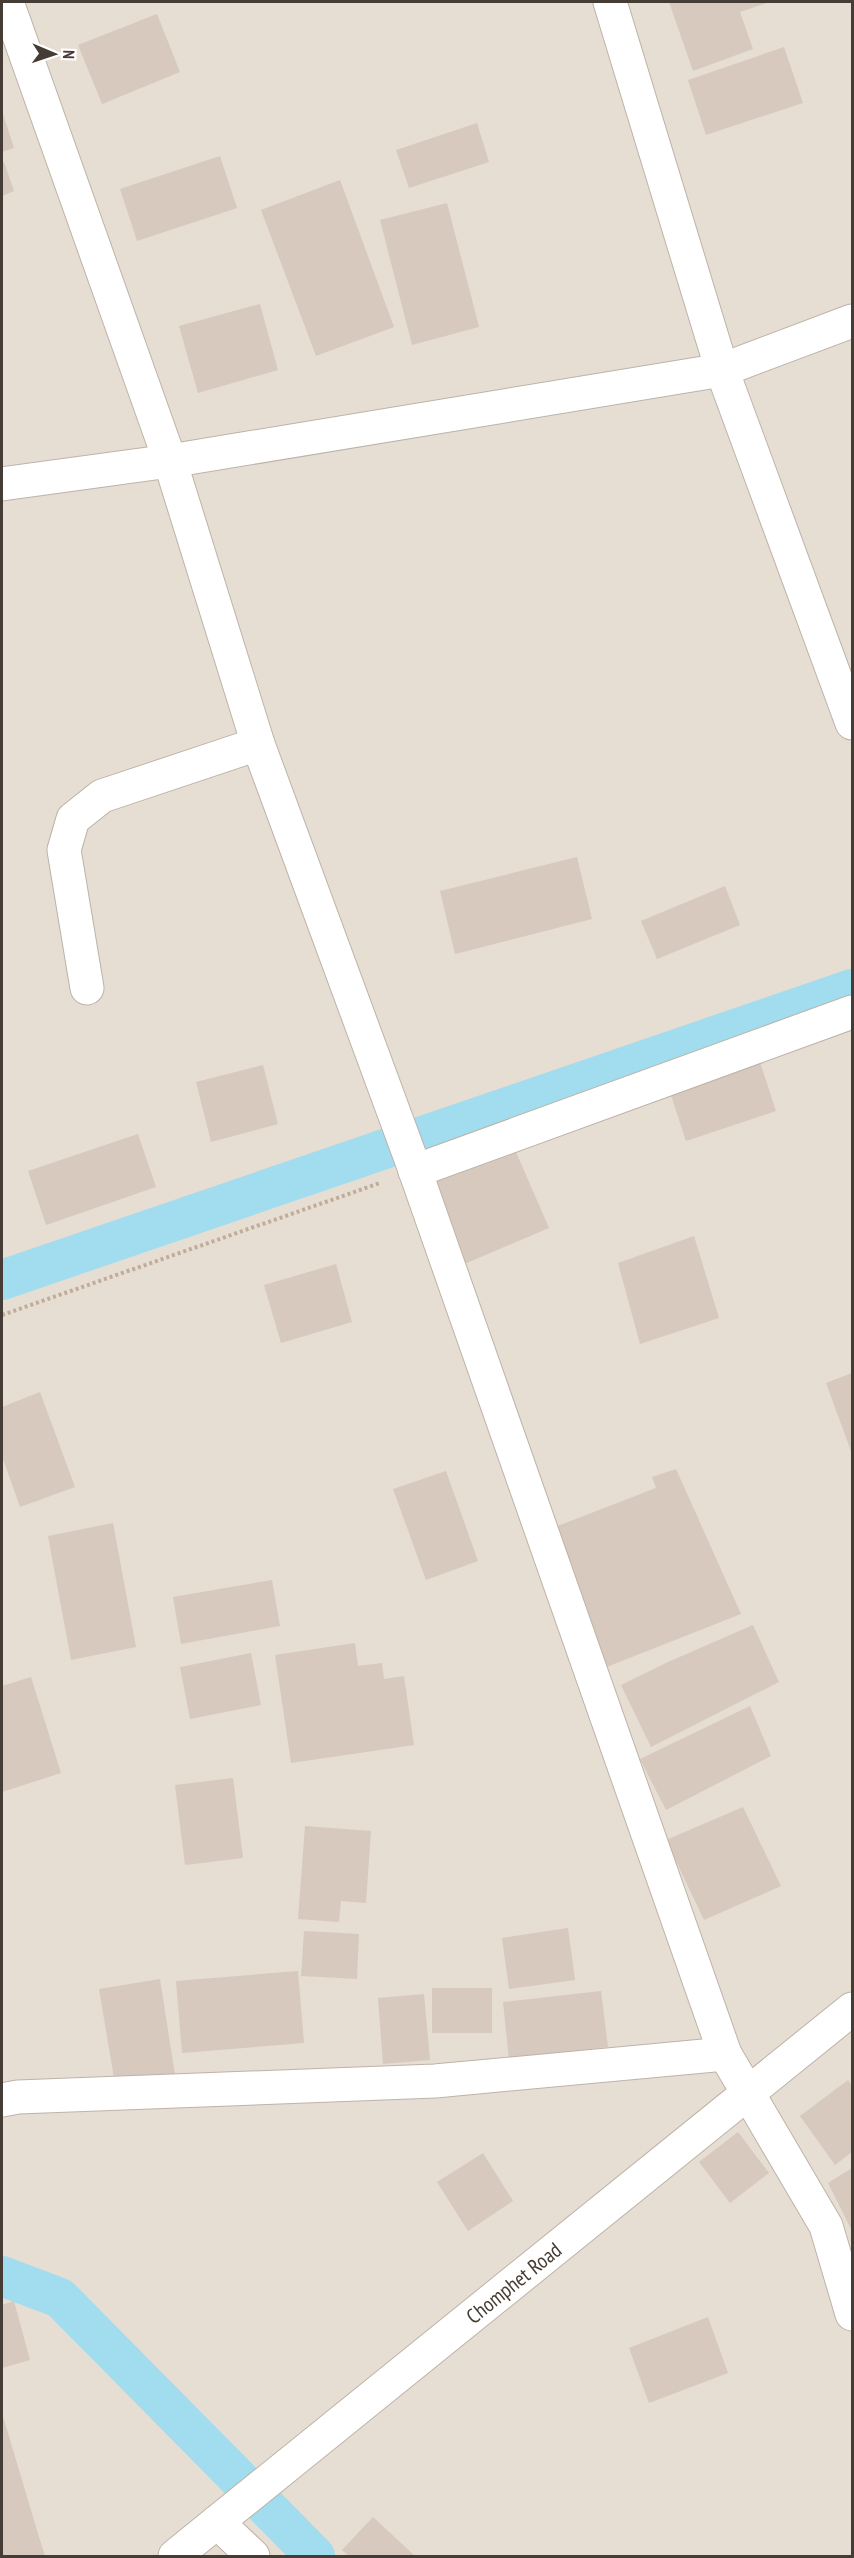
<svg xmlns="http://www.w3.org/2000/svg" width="854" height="2558" font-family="'PT Sans Narrow',sans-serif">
  <rect width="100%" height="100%" fill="#f3ece5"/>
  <path fill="#e6ddd3" d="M 2,2 L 852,2 L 852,2556 L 2,2556 Z"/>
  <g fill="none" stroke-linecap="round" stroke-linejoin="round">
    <path stroke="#a1dcef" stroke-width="40" d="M 2,1280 L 852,989
      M 2,2276 L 60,2298 L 315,2556"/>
  </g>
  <path fill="#d7c9be" d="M 669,2 L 770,2 L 740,12 L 753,49 L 693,71 Z
    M 157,14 L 180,72 L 102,104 L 78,45 Z
    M 784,47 L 803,103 L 706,135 L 688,80 Z
    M 2,111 L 14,148 L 2,152 Z
    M 477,123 L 489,162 L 409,188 L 396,150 Z
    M 220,156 L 237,208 L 137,241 L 120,189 Z
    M 4,162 L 14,191 L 2,196 L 2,163 Z
    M 340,180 L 394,327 L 316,356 L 261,210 Z
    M 447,203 L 479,327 L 412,345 L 380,220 Z
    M 260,304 L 278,370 L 198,393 L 179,326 Z
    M 577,857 L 592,919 L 455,954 L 440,891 Z
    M 725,886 L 740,925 L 657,959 L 641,921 Z
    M 760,1062 L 776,1111 L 686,1141 L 670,1092 Z
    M 263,1065 L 278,1124 L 211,1142 L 196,1082 Z
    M 138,1134 L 156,1187 L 46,1225 L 28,1171 Z
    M 513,1145 L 549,1228 L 462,1265 L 427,1183 Z
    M 694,1236 L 719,1318 L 640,1344 L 618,1263 Z
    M 336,1264 L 352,1322 L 281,1343 L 264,1285 Z
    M 852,1373 L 852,1454 L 826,1383 Z
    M 40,1392 L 75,1487 L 20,1507 L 2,1456 L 2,1407 Z
    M 676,1469 L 741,1614 L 604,1668 L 555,1527 L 656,1488 L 652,1477 Z
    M 446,1471 L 478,1561 L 426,1580 L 393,1489 Z
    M 113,1523 L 136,1647 L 71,1660 L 48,1536 Z
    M 272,1580 L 280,1626 L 181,1644 L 173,1597 Z
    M 753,1625 L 779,1682 L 651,1747 L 621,1685 L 668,1662 Z
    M 355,1643 L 358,1666 L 382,1663 L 384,1679 L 404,1676 L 414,1745 L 291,1763 L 275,1655 Z
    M 251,1653 L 261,1705 L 190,1719 L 180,1667 Z
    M 31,1677 L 61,1773 L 2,1792 L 2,1686 Z
    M 750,1706 L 771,1756 L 666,1810 L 640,1759 Z
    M 233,1778 L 243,1858 L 185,1865 L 175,1785 Z
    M 743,1807 L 781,1886 L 704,1920 L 666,1840 Z
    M 305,1826 L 371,1831 L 366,1903 L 341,1901 L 339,1922 L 298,1919 Z
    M 568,1928 L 575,1980 L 509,1989 L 502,1938 Z
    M 304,1931 L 359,1934 L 357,1979 L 301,1976 Z
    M 298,1971 L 304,2043 L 182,2053 L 176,1981 Z
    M 160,1979 L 175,2075 L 115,2084 L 99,1989 Z
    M 432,1988 L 492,1988 L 492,2033 L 432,2033 Z
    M 601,1991 L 608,2047 L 509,2059 L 503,2002 Z
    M 424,1994 L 430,2060 L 383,2064 L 378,1998 Z
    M 848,2080 L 852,2086 L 852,2152 L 835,2165 L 800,2116 Z
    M 738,2132 L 769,2173 L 730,2203 L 699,2162 Z
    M 483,2153 L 513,2201 L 468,2231 L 437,2182 Z
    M 852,2168 L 852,2231 L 828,2183 Z
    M 14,2301 L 30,2360 L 2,2368 L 2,2305 Z
    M 708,2317 L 728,2373 L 649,2403 L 629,2348 Z
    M 2,2413 L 39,2537 L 45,2556 L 2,2556 Z
    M 373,2517 L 415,2556 L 349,2556 L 342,2550 Z"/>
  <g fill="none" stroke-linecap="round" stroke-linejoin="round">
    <g stroke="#beb3a8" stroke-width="35">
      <g id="minor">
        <path d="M 7,2 L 170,461 L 258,744 L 411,1159 L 725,2054 L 826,2226 L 852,2314"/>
        <path d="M 610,2 L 722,370 L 852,723"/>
        <path d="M 2,484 L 170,461 L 722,370 L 852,321"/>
        <path d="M 87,988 L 64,850 L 73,819 L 102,796 L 258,744"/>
        <path d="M 415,1171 L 852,1012"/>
        <path d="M 2,2100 L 18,2097 L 435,2081 L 725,2054"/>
        <path d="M 217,2522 L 253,2556"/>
        <path id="s1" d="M 175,2556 L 852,2009"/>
      </g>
    </g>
    <path stroke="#c0ac99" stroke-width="4" stroke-dasharray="3 3" stroke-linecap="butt" d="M 2,1315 L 380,1183"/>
    <use href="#minor" stroke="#fff" stroke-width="33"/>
  </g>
  <g text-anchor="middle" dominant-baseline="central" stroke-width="6" stroke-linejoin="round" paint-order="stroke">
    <g font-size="21" fill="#453c35" stroke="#fff">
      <text stroke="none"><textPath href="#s1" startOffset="435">Chomphet Road</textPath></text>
    </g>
  </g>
  <rect width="854" height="2558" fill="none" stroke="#453c35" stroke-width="6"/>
  <g transform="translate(54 54) rotate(92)" stroke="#ffffff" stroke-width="4.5" paint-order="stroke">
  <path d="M0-4.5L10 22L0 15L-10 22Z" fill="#453c35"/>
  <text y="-9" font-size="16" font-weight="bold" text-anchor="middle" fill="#453c35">N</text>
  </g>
</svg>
